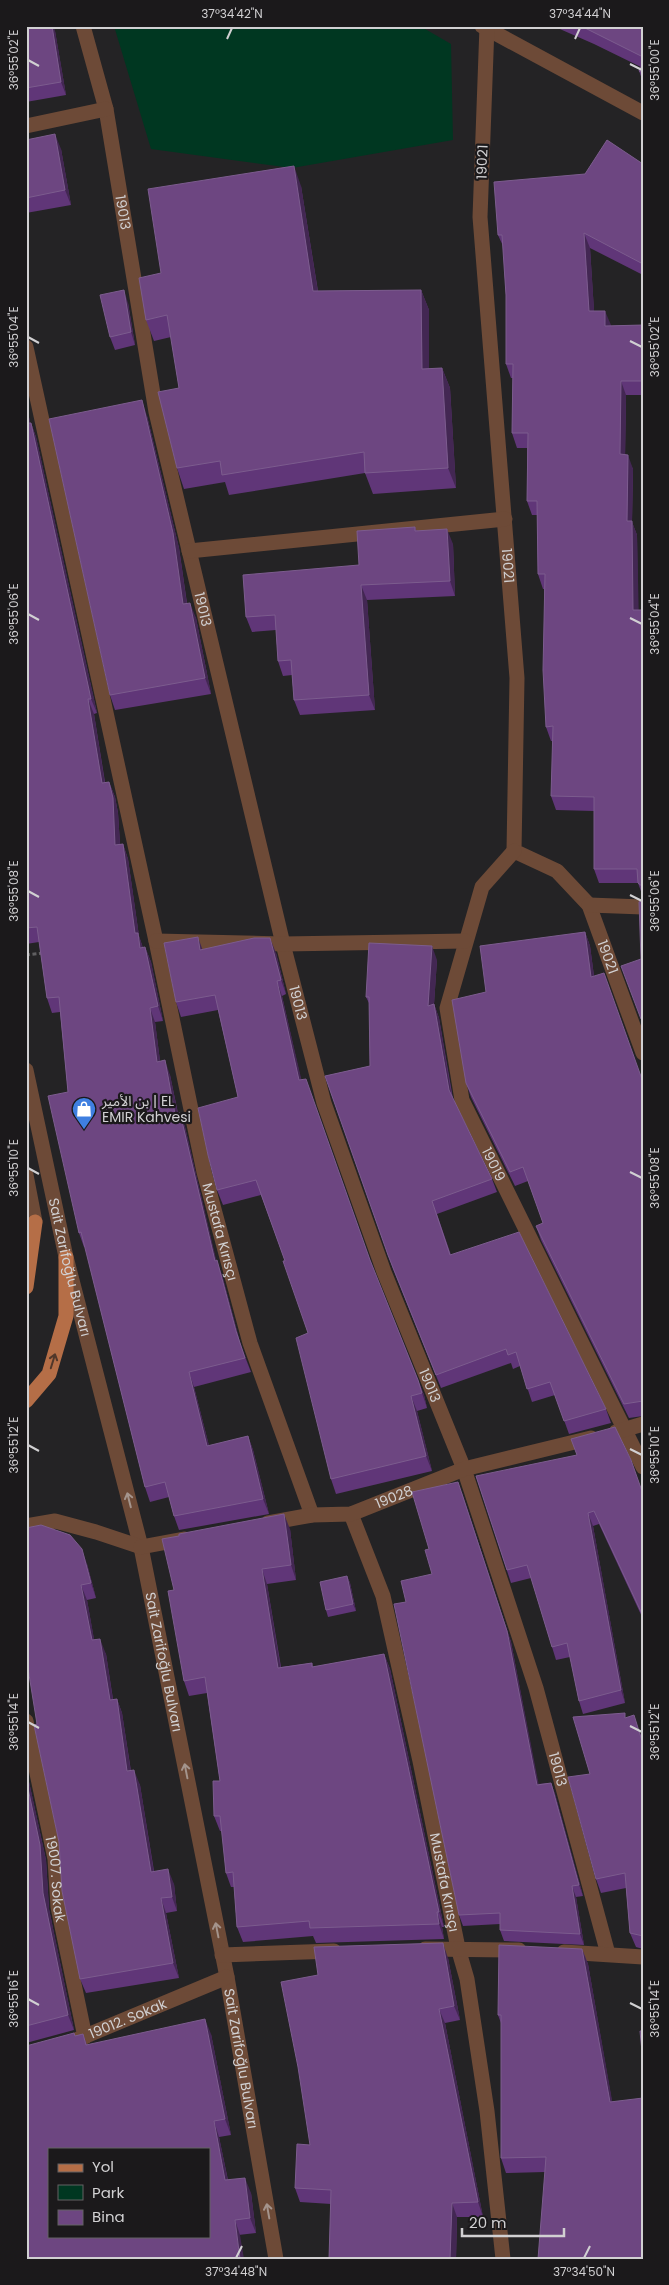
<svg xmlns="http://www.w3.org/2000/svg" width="669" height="2285" font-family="Poppins,'Noto Sans Arabic',sans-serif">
  <rect width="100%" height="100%" fill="#242325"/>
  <path fill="#003721" d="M 114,26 L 420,26 L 451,44 L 453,140 L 292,168 L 151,149 Z"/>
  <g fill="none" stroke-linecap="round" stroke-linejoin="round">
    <path stroke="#605f61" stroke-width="3" stroke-dasharray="4 2.5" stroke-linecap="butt" d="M 26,955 L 44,953"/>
    <g stroke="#6d4a37" stroke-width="15">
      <path id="s1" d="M 83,26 L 106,109 L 156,412 L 283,944 L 324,1103 L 384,1272 L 464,1469 L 536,1688 L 608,1954"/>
      <path d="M 482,26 L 643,113"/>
      <path id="s2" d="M 487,26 L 480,217 L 517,678 L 514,851 L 557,871 L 589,905 L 643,1053"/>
      <path d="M 26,126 L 106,109"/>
      <path id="s3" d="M 26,347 L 156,941 L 204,1172 L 250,1343 L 312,1515"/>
      <path d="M 189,551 L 505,519"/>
      <path id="s4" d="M 514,851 L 482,887 L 447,1008 L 462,1100 L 643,1467"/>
      <path d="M 589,905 L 643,907"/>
      <path d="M 156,941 L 283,944 L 465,941"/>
      <path id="s5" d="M 26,1070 L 66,1257 L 141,1547 L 227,1977 L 276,2259"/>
      <path d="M 26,1175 L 35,1222"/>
      <path d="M 616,1432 L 643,1424"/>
      <path id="s6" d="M 351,1514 L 383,1596 L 420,1761 L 458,1948 L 467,1979 L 487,2111 L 503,2259"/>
      <path id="s7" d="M 268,1523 L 312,1515 L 351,1514 L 464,1469 L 591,1438"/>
      <path d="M 26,1526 L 55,1521 L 96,1532 L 141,1547"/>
      <path d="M 141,1547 L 184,1539"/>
      <path id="s8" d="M 26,1721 L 55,1859 L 58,1907 L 85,2037"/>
      <path d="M 425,1949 L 519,1950"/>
      <path d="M 564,1952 L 643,1957"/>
      <path d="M 222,1955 L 334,1951"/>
      <path id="s9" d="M 76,2040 L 227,1977"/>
    </g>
    <path stroke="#b56e47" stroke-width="15" d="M 26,1287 L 35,1222
      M 26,1401 L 49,1374 L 66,1316 L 66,1257"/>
  </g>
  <path fill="#603678" d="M 26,26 L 55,31 L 66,95 L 26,102 Z
    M 553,26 L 643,26 L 643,82 L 639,71 L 641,67 L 594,44 Z
    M 26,140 L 61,149 L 71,205 L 26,213 Z
    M 643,164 L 643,275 L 590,248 L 594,311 L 611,326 L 643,325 L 643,395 L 626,395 L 625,454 L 633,469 L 632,522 L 637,535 L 638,610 L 643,610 L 643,897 L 638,883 L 599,883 L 594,869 L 594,811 L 556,810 L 551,796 L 553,741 L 551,741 L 546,727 L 544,589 L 543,589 L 538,574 L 537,515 L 532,515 L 527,501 L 527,448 L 517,448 L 512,433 L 513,378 L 511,378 L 506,364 L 506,295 L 503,246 L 498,235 L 585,174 Z
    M 301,186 L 318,291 L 421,290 L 429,310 L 429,369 L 442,368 L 450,388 L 456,488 L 373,494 L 365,473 L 229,495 L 225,482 L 184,489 L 177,468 L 179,388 L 171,337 L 154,341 L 146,320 L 161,273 Z
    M 128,303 L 135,345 L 115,350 L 110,337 Z
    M 26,401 L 30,423 L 31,423 L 36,437 L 97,713 L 94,714 L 105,782 L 109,782 L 115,797 L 118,813 L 120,844 L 123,844 L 128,859 L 139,936 L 143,948 L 145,947 L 151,962 L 163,1021 L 155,1022 L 160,1061 L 170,1075 L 178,1113 L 180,1113 L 185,1127 L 216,1261 L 222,1275 L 241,1346 L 251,1372 L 194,1387 L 209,1446 L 248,1436 L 253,1450 L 269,1514 L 179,1530 L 174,1516 L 169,1497 L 150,1502 L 145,1487 L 85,1247 L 84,1247 L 79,1233 L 68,1092 L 60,1012 L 52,1013 L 47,998 L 39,942 L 26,944 Z
    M 147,416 L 179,548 L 187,603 L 196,618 L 211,694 L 115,710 L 110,695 Z
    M 415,527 L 416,530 L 453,544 L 455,596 L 367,600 L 375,710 L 300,715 L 294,700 L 292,675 L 283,676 L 278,661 L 276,630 L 252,632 L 246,617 L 359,565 Z
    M 585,932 L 590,946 L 594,976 L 643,1082 L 643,1416 L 629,1418 L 541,1240 L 536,1226 L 543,1223 L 528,1181 L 515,1186 L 471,1097 L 466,1083 L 486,992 Z
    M 203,950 L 276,953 L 286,994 L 282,996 L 301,1080 L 371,1264 L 424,1395 L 427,1408 L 417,1411 L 432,1471 L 336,1494 L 331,1479 L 308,1333 L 285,1261 L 261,1195 L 223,1205 L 217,1190 L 238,1097 L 218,1010 L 181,1017 L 176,1002 Z
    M 437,960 L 434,1004 L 439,1018 L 453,1099 L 492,1179 L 497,1192 L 437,1214 L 451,1255 L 606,1409 L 611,1423 L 569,1434 L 555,1395 L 532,1402 L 520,1366 L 513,1369 L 511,1363 L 441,1388 L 393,1269 L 325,1076 L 370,1066 L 369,1003 L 366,997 Z
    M 476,1476 L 643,1493 L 643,1619 L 599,1524 L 593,1526 L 625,1703 L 583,1714 L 579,1701 L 570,1657 L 556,1660 L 531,1578 L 511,1583 Z
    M 462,1493 L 511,1642 L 538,1784 L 551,1783 L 555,1794 L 583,1896 L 576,1897 L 584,1945 L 504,1941 L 500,1930 L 500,1924 L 463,1926 L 459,1915 L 406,1602 L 432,1574 L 429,1549 Z
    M 290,1529 L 296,1580 L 267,1584 L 281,1667 L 312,1663 L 313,1667 L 384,1654 L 390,1669 L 444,1927 L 442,1927 L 444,1939 L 316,1943 L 313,1936 L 243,1942 L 237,1927 L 234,1887 L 231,1887 L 226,1873 L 222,1831 L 220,1831 L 214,1816 L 220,1781 L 207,1693 L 189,1696 L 184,1681 L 174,1590 Z
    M 87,1564 L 96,1598 L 87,1600 L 94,1640 L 106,1654 L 113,1699 L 117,1699 L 122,1713 L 131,1771 L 140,1785 L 154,1871 L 174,1884 L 177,1911 L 166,1913 L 179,1978 L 86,1993 L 80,1979 L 59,1842 L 37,1724 Z
    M 347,1576 L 350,1583 L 356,1611 L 328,1617 L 326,1610 Z
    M 626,1718 L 639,1730 L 643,1741 L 643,1949 L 636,1947 L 630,1933 L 626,1888 L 601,1893 L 596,1879 L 590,1774 Z
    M 26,1768 L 46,1860 L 49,1909 L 74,2030 L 26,2043 Z
    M 582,1949 L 588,1964 L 612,2102 L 545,2172 L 506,2173 L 501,2158 L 501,2023 L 498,2015 Z
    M 448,1958 L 460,2020 L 445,2023 L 483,2217 L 457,2217 L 456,2259 L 329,2259 L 331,2204 L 300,2202 L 295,2188 L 310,2145 Z
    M 74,2033 L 75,2036 L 83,2034 L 87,2045 L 211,2034 L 231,2135 L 219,2137 L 228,2180 L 251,2193 L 256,2233 L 26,2259 Z"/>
  <path fill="#432753" d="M 52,26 L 54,26 L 55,31 L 66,95 L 61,82 Z
    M 55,134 L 61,149 L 71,205 L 65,190 Z
    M 294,166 L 301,186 L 321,311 L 313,291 Z
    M 584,233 L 590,248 L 595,325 L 589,311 Z
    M 124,290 L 128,303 L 135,345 L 131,332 Z
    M 421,290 L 429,310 L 429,390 L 422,369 Z
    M 605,311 L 611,325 L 611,340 L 605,326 Z
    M 442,368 L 450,388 L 456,488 L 448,468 Z
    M 621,381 L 626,395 L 625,469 L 620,454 Z
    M 142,400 L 147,416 L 179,548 L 189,619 L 183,604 Z
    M 26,401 L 33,438 L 27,423 L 26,417 Z
    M 31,423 L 36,437 L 97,713 L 91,699 Z
    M 628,455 L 633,469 L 632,522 L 637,535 L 639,624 L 633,610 L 627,521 Z
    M 447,529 L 453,544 L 455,596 L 450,581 Z
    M 361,585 L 367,600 L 375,710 L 369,695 Z
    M 190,603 L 196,618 L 211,694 L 205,678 Z
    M 88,699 L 94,714 L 107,797 L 102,783 Z
    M 109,782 L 115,797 L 118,813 L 121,860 L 115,845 Z
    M 123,844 L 128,859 L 139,936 L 143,948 L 145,963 L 135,933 Z
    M 585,932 L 590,946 L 596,992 L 591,977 Z
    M 198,937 L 203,951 L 200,950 Z
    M 270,938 L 276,953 L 286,994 L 281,980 Z
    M 432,946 L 437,960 L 433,1019 L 428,1006 Z
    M 145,947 L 151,962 L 163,1021 L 158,1006 Z
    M 277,981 L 282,996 L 305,1095 L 299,1080 Z
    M 434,1004 L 439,1018 L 453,1104 L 449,1090 Z
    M 150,1008 L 155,1022 L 162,1077 L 157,1062 Z
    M 165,1060 L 170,1075 L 181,1129 L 175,1114 Z
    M 180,1113 L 185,1127 L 220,1276 L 215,1261 Z
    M 217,1260 L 222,1275 L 241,1346 L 251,1372 L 236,1331 Z
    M 189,1372 L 194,1387 L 213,1461 L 207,1446 Z
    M 418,1380 L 424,1395 L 427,1408 L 422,1393 Z
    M 411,1396 L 417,1411 L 432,1471 L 426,1456 Z
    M 248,1436 L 253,1450 L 269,1514 L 263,1499 Z
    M 462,1493 L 511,1642 L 541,1796 L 537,1785 Z
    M 588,1513 L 593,1526 L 625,1703 L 621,1690 Z
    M 284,1514 L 290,1529 L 296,1580 L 291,1565 Z
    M 82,1549 L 87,1564 L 96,1598 L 91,1583 Z
    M 262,1569 L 267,1584 L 283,1683 L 278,1668 Z
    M 347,1576 L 350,1583 L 356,1611 L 353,1604 Z
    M 81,1585 L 87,1600 L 97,1655 L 92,1640 Z
    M 100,1639 L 106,1654 L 115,1714 L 110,1700 Z
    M 384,1654 L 390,1669 L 444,1927 L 439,1912 Z
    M 117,1699 L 122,1713 L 133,1786 L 127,1771 Z
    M 26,1768 L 46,1860 L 49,1909 L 74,2030 L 68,2015 L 43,1893 L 26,1779 Z
    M 134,1770 L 140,1785 L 156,1886 L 151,1872 Z
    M 551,1783 L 555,1794 L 583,1896 L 579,1885 Z
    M 168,1869 L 174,1884 L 177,1911 L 172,1897 Z
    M 572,1886 L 576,1897 L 584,1945 L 580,1934 Z
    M 161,1898 L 166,1913 L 179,1978 L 173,1963 Z
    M 437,1912 L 442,1927 L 444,1939 L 439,1924 Z
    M 443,1943 L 448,1958 L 460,2020 L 454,2006 Z
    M 582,1949 L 588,1964 L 615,2117 L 610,2102 Z
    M 439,2009 L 445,2023 L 483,2217 L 478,2202 Z
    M 205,2019 L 211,2034 L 231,2135 L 225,2119 Z
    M 214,2121 L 219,2137 L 231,2196 L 225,2180 Z
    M 245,2178 L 251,2193 L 256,2233 L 250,2218 Z
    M 452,2203 L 457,2217 L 456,2259 L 450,2259 Z
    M 235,2220 L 240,2235 L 244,2259 L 240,2259 Z"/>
  <path fill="#6d4681" stroke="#7c5c8e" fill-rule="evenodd" d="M 26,26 L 52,26 L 61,82 L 26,88 Z
    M 581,26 L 643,26 L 643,57 Z
    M 643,63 L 643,73 L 639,71 Z
    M 55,134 L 65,190 L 26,198 L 26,140 Z
    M 607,140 L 643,164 L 643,264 L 584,233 L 589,311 L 605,311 L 605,326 L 643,325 L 643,381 L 621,381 L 620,454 L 628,455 L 627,521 L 632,521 L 633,610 L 643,610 L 643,887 L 638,883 L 637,869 L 594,869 L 594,797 L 551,796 L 553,726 L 546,727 L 543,670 L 545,574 L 538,574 L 537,501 L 527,501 L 528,433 L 512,433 L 513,364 L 506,364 L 506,295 L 502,235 L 498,235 L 494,182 L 585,174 Z
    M 294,166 L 313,291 L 421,290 L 422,369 L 442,368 L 448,468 L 365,473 L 364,452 L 222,475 L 220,461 L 177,468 L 158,392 L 179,388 L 167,315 L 146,320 L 139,278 L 161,273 L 148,189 Z
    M 124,290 L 131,332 L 110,337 L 100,295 Z
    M 142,400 L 173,533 L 183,604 L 190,603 L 205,678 L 110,695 L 49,419 Z
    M 26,417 L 27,423 L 31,423 L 91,699 L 88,699 L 102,783 L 109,782 L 113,798 L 115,845 L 123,844 L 135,933 L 138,933 L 140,948 L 145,947 L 158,1006 L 150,1008 L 157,1062 L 165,1060 L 175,1114 L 180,1113 L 215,1261 L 217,1260 L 236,1331 L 245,1358 L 189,1372 L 207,1446 L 248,1436 L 263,1499 L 174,1516 L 165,1482 L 145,1487 L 81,1232 L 79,1233 L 48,1096 L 68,1092 L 59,997 L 47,998 L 37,927 L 26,928 Z
    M 415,527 L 415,531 L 447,529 L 450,581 L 361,585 L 369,695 L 294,700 L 291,660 L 278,661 L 275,615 L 246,617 L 243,575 L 359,565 L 357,531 Z
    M 643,899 L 643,1019 L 641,1019 L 621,966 L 641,959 L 639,902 Z
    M 585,932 L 591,977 L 604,973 L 643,1082 L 643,1401 L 624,1404 L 536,1226 L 543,1223 L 523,1167 L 510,1172 L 466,1083 L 452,1000 L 486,992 L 480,946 Z
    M 198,937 L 200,950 L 254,938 L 270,938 L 281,980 L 277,981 L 299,1080 L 306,1079 L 370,1260 L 418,1380 L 422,1393 L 411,1396 L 426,1456 L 331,1479 L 296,1338 L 308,1333 L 283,1261 L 285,1261 L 256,1180 L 217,1190 L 208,1155 L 198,1108 L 238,1097 L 215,995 L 176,1002 L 164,943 Z
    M 369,943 L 432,946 L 428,1006 L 434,1004 L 449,1090 L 492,1179 L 432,1201 L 450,1255 L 519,1232 L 606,1409 L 564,1421 L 550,1382 L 527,1389 L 516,1352 L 508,1355 L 506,1349 L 436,1375 L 388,1255 L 325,1076 L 370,1066 L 369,997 L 366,997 Z
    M 615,1427 L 631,1460 L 643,1494 L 643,1616 L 594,1511 L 588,1513 L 621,1690 L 579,1701 L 567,1643 L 552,1647 L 527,1565 L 507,1570 L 476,1476 L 577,1455 L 571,1439 Z
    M 458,1482 L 507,1631 L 537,1785 L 551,1783 L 579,1885 L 572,1886 L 580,1934 L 500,1930 L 500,1913 L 459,1915 L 394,1604 L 406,1602 L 401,1581 L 432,1574 L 425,1550 L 429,1549 L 412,1492 Z
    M 284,1514 L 291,1565 L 262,1569 L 278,1668 L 312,1663 L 312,1667 L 384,1654 L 439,1912 L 437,1912 L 439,1924 L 310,1928 L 309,1921 L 237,1927 L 233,1872 L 226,1873 L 220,1816 L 214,1816 L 213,1781 L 220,1781 L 205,1677 L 184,1681 L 168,1591 L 174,1590 L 162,1539 L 179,1536 L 179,1534 Z
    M 41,1525 L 70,1535 L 82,1549 L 91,1583 L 81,1585 L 92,1640 L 100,1639 L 110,1700 L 117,1699 L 127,1771 L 134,1770 L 151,1872 L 168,1869 L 172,1897 L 161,1898 L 173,1963 L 80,1979 L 62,1891 L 59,1842 L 34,1725 L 37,1724 L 26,1656 L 26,1528 Z
    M 347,1576 L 353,1604 L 326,1610 L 320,1582 Z
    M 625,1713 L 625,1718 L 634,1715 L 643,1744 L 643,1936 L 630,1933 L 625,1873 L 596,1879 L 568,1777 L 590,1774 L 573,1717 Z
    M 26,1779 L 40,1845 L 43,1893 L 68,2015 L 26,2026 Z
    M 443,1943 L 454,2006 L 439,2009 L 478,2202 L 452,2203 L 450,2259 L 329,2259 L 331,2190 L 295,2188 L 297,2144 L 310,2145 L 298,2067 L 281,1982 L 318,1975 L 314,1947 Z
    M 499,1945 L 582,1949 L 610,2102 L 643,2098 L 643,2259 L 538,2259 L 546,2157 L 501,2158 L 501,2015 L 498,2015 Z
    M 205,2019 L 225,2119 L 214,2121 L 225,2180 L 245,2178 L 250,2218 L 235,2220 L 240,2259 L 26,2259 L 26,2046 L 74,2033 L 75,2036 L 83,2034 L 86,2045 ZM 49,2149 L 209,2149 L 209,2236 L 49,2236 Z
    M 640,2031 L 643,2031 L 643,2062 Z"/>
  <defs><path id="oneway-shaft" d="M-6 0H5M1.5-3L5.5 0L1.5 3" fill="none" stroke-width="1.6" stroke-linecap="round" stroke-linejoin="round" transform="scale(1.25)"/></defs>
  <use stroke="#51372a" href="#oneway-shaft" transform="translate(53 1361) rotate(-73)"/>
  <g stroke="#a4948c">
    <use href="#oneway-shaft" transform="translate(129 1500) rotate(-104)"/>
    <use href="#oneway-shaft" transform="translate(186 1771) rotate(-101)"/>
    <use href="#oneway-shaft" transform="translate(217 1930) rotate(-101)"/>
    <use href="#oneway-shaft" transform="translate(268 2211) rotate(-100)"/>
  </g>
  <path fill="none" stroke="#d1d0d2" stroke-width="2" d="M 227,39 L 232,28M 575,39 L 580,28M 28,60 L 39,66M 630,64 L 642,70M 28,337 L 39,343M 630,341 L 642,347M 28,614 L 39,620M 630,618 L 642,624M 28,891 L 39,897M 630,895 L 642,901M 28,1168 L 39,1174M 630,1172 L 642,1178M 28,1445 L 39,1451M 630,1449 L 642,1455M 28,1722 L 39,1728M 630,1726 L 642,1732M 28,1999 L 39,2005M 630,2003 L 642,2009M 236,2258 L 242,2246M 584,2258 L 590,2246"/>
  <defs>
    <g id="shop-pin" transform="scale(1.25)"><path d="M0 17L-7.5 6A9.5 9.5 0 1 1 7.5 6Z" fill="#3f7fe0" stroke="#1b191b"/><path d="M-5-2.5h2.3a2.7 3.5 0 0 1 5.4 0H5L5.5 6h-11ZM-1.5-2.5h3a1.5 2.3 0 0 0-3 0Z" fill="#fff"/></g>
  </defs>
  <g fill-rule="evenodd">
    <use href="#shop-pin" x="84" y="1109"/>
  </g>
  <g text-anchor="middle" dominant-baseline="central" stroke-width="4.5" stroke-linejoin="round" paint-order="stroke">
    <g font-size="14" fill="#d1d0d2" stroke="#1b191b">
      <text transform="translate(482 162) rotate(-88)">19021</text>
      <text stroke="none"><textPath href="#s1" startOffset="191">19013</textPath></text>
      <text stroke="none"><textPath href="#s2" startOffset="541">19021</textPath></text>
      <text stroke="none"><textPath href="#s1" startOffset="596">19013</textPath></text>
      <text stroke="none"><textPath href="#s2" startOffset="976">19021</textPath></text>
      <text stroke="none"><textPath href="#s1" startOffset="1001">19013</textPath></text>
      <text stroke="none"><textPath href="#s4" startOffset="339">19019</textPath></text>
      <text stroke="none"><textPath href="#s3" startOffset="906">Mustafa Kırısçı</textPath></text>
      <text stroke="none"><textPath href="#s5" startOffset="202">Sait Zarifoğlu Bulvarı</textPath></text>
      <text stroke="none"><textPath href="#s1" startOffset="1406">19013</textPath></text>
      <text stroke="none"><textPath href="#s7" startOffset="130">19028</textPath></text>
      <text stroke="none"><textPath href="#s5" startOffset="608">Sait Zarifoğlu Bulvarı</textPath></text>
      <text stroke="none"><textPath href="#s1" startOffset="1811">19013</textPath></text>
      <text stroke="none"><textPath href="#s8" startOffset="161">19007. Sokak</textPath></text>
      <text stroke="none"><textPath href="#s6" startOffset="381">Mustafa Kırısçı</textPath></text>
      <text stroke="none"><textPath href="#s9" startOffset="56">19012. Sokak</textPath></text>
      <text stroke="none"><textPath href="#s5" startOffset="1012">Sait Zarifoğlu Bulvarı</textPath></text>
    </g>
    <g font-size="14" fill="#d1d0d2" stroke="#1b191b" text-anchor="start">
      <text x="102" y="1101">بن الأمير | EL<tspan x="102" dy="16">EMIR Kahvesi</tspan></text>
    </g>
  </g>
  <rect width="669" height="2285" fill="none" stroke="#1b191b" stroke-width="55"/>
  <rect x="48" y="2148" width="162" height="90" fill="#1b191b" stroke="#646264"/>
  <rect x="58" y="2164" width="25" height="8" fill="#b56e47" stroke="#646264"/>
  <text x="92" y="2172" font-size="15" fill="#d1d0d2">Yol</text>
  <rect x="58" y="2185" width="25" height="15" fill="#003721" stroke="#646264"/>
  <text x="92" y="2198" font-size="15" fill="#d1d0d2">Park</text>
  <rect x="58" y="2210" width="25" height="15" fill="#6d4681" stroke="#646264"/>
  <text x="92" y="2222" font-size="15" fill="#d1d0d2">Bina</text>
  <path d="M462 2228v8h102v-8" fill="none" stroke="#d1d0d2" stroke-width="2.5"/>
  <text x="469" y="2228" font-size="15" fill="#d1d0d2" stroke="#1b191b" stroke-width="4" paint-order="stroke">20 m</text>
  <rect x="28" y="28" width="614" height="2230" fill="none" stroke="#d1d0d2" stroke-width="2"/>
  <g font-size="12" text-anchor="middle" fill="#d1d0d2">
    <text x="232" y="18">37°34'42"N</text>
    <text x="580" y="18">37°34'44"N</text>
    <text transform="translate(14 60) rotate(-90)" y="4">36°55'02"E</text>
    <text transform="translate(655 70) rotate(-90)" y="4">36°55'00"E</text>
    <text transform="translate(14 337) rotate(-90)" y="4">36°55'04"E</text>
    <text transform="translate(655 347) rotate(-90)" y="4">36°55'02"E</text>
    <text transform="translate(14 614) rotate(-90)" y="4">36°55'06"E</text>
    <text transform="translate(655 624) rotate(-90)" y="4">36°55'04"E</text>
    <text transform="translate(14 891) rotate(-90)" y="4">36°55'08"E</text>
    <text transform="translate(655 901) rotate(-90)" y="4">36°55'06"E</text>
    <text transform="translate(14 1168) rotate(-90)" y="4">36°55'10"E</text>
    <text transform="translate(655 1178) rotate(-90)" y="4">36°55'08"E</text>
    <text transform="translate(14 1445) rotate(-90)" y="4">36°55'12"E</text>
    <text transform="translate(655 1455) rotate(-90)" y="4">36°55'10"E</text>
    <text transform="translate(14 1722) rotate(-90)" y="4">36°55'14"E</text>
    <text transform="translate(655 1732) rotate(-90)" y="4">36°55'12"E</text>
    <text transform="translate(14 1999) rotate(-90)" y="4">36°55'16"E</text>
    <text transform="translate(655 2009) rotate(-90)" y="4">36°55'14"E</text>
    <text x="236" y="2276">37°34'48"N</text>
    <text x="584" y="2276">37°34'50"N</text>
  </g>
</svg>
